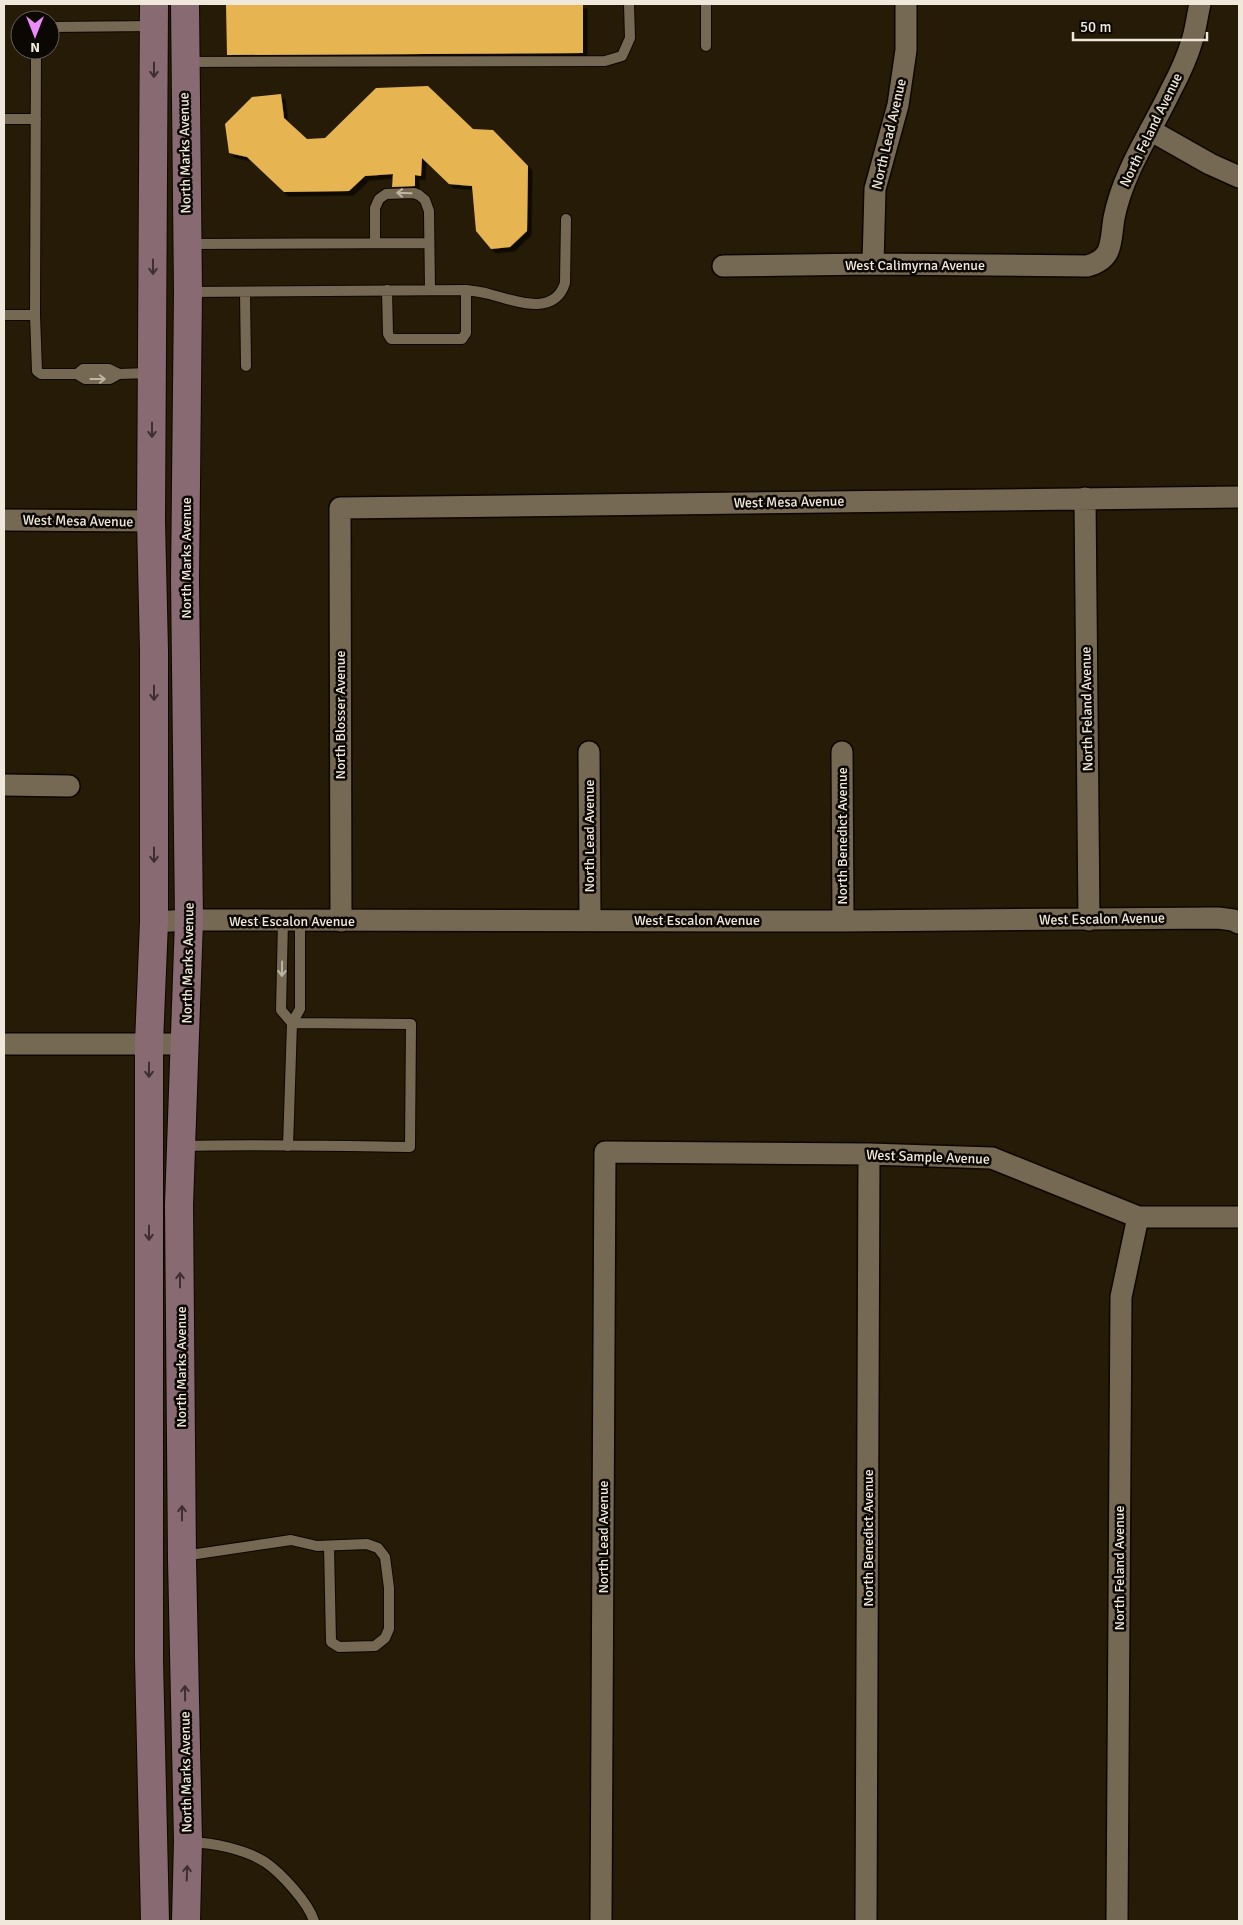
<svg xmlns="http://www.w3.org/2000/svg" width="1243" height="1925" font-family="Signika,sans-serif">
  <defs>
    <filter id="shadow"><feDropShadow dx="4.5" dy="4.5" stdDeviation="0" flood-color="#0009"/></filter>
  </defs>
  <rect width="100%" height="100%" fill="#251b07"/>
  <path fill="#e6b551" filter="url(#shadow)" d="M 226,4 L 583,4 L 583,53 L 227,55 Z
    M 428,86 L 473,129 L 493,130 L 528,166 L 527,231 L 510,247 L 491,249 L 476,231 L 472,186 L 449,184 L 422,158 L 421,176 L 415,175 L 415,186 L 392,187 L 393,174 L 365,176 L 349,191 L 284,192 L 247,157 L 229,153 L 225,124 L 252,97 L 281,94 L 284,118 L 307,139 L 325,138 L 376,88 Z"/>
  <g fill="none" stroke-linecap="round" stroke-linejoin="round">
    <g stroke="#0e0600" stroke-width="12">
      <path id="lane" d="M 706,4 L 706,46
        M 50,27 L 154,26
        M 186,62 L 605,61 L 622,56 L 630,38 L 629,4
        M 4,119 L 36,119
        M 375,243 L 375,208 L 379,199 L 386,194 L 414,193 L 419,195 L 425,200 L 429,211 L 430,290
        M 187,244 L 429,243
        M 387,290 L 388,334 L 391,339 L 462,339 L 466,333 L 466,290
        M 189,292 L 466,290 C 474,291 482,292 489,294 C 513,300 554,318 565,283 L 566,219
        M 245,292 L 246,366
        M 4,315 L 35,315 L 36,50
        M 35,315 L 37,371 L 41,374 L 77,374 L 85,379 L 110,379 L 119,374
        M 77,374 L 83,369 L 109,369 L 119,374 L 150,373
        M 283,921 L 281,1010 L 292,1023 L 300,1009 L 300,921
        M 183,1146 C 259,1144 334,1146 410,1147 L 411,1024 L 292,1023 L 288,1146
        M 183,1556 L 291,1540 L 317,1546 L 367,1544 L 378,1548 L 385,1557 L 389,1588 L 389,1629 L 385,1638 L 375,1646 L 339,1647 L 331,1642 L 329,1546
        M 190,1842 C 214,1843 244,1849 265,1862 C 281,1873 308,1902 314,1921"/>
    </g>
    <g stroke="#0e0600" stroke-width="24">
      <path id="street" d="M 1150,130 L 1210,164 L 1239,177
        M 873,264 L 875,189 L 898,105 L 906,50 L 906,4
        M 723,266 L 873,264 L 1087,266 C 1114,259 1110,242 1114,218 C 1123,172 1151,132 1171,90 C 1179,75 1187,58 1192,41 C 1196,29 1197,16 1200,4
        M 1085,498 L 1089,920
        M 4,520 L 151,521
        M 589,752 L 590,920
        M 842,752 L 843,921
        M 4,785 L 69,786
        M 341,921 L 340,508 L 1239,497
        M 154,922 L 189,920 L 843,921 L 1218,918 L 1233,920 L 1239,923
        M 4,1044 L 186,1044
        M 601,1921 L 605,1152 L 869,1154 L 992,1158 L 1138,1217 L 1239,1217
        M 866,1921 L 869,1154
        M 1117,1921 L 1121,1297 L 1138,1217"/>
    </g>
    <g stroke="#0e0600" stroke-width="30">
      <path id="secondary" d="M 154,4 L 151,521 L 154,651 L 154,922 L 149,1043 L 149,1659 L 155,1921
        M 185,4 L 188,292 L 185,580 L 189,920 L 179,1205 L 182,1559 L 188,1841 L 186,1921"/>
    </g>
    <use href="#lane" stroke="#756953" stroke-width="10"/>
    <use href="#street" stroke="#756953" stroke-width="21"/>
    <use href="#secondary" stroke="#886a73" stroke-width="28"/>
  </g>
  <defs><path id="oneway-shaft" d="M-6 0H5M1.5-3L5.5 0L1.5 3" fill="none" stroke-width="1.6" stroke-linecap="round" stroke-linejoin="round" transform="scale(1.25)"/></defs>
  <g stroke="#3d2f2f">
    <use href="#oneway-shaft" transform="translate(154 70) rotate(90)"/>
    <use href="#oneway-shaft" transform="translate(153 267) rotate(90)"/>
    <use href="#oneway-shaft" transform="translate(152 430) rotate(90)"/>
    <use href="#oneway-shaft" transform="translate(154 693) rotate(90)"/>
    <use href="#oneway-shaft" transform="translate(154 855) rotate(90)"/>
    <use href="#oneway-shaft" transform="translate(149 1070) rotate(90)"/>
    <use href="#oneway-shaft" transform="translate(149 1233) rotate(90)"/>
    <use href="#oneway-shaft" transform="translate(180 1280) rotate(-90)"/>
    <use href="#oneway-shaft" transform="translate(182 1513) rotate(-90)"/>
    <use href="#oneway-shaft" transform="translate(185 1693) rotate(-91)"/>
    <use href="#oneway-shaft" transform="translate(187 1873) rotate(-88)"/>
  </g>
  <g stroke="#beb5a5">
    <use href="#oneway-shaft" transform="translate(404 193) rotate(-178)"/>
    <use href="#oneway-shaft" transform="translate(98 379)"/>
    <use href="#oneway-shaft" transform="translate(282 969) rotate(91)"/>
  </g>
  <g text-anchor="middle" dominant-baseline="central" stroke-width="5" stroke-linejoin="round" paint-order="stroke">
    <g font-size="14" fill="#efe8db" stroke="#0b0702">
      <text transform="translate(1151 130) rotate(-64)">North Feland Avenue</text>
      <text transform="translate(889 134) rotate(-77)">North Lead Avenue</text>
      <text transform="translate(185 153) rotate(-91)">North Marks Avenue</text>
      <text x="915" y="265">West Calimyrna Avenue</text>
      <text transform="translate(789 502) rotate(-1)">West Mesa Avenue</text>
      <text transform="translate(78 521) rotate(1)">West Mesa Avenue</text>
      <text transform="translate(186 558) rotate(-90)">North Marks Avenue</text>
      <text transform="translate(1087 709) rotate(-91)">North Feland Avenue</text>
      <text transform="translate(340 715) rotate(-90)">North Blosser Avenue</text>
      <text transform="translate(589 836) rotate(-90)">North Lead Avenue</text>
      <text transform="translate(842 836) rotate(-90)">North Benedict Avenue</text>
      <text transform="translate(1102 919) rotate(-1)">West Escalon Avenue</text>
      <text x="697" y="920">West Escalon Avenue</text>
      <text x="292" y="921">West Escalon Avenue</text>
      <text transform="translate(188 963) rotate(-89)">North Marks Avenue</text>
      <text transform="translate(928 1157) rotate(2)">West Sample Avenue</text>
      <text transform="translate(181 1367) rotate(-90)">North Marks Avenue</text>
      <text transform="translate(603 1537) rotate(-90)">North Lead Avenue</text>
      <text transform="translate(868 1538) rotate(-90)">North Benedict Avenue</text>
      <text transform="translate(1119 1568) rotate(-90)">North Feland Avenue</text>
      <text transform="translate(186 1772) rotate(-91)">North Marks Avenue</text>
    </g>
  </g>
  <rect width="1243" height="1925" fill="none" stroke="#efe8db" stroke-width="10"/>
  <g transform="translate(35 35) rotate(180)"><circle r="24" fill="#0b0702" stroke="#666159"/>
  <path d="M0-4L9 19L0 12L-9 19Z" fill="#ec8cfb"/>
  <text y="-8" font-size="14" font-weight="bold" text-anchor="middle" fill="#efe8db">N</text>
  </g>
  <path d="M1073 32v8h134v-8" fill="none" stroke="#efe8db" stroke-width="2.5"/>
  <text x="1080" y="32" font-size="15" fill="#efe8db" stroke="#0b0702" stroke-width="4" paint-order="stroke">50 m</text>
</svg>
